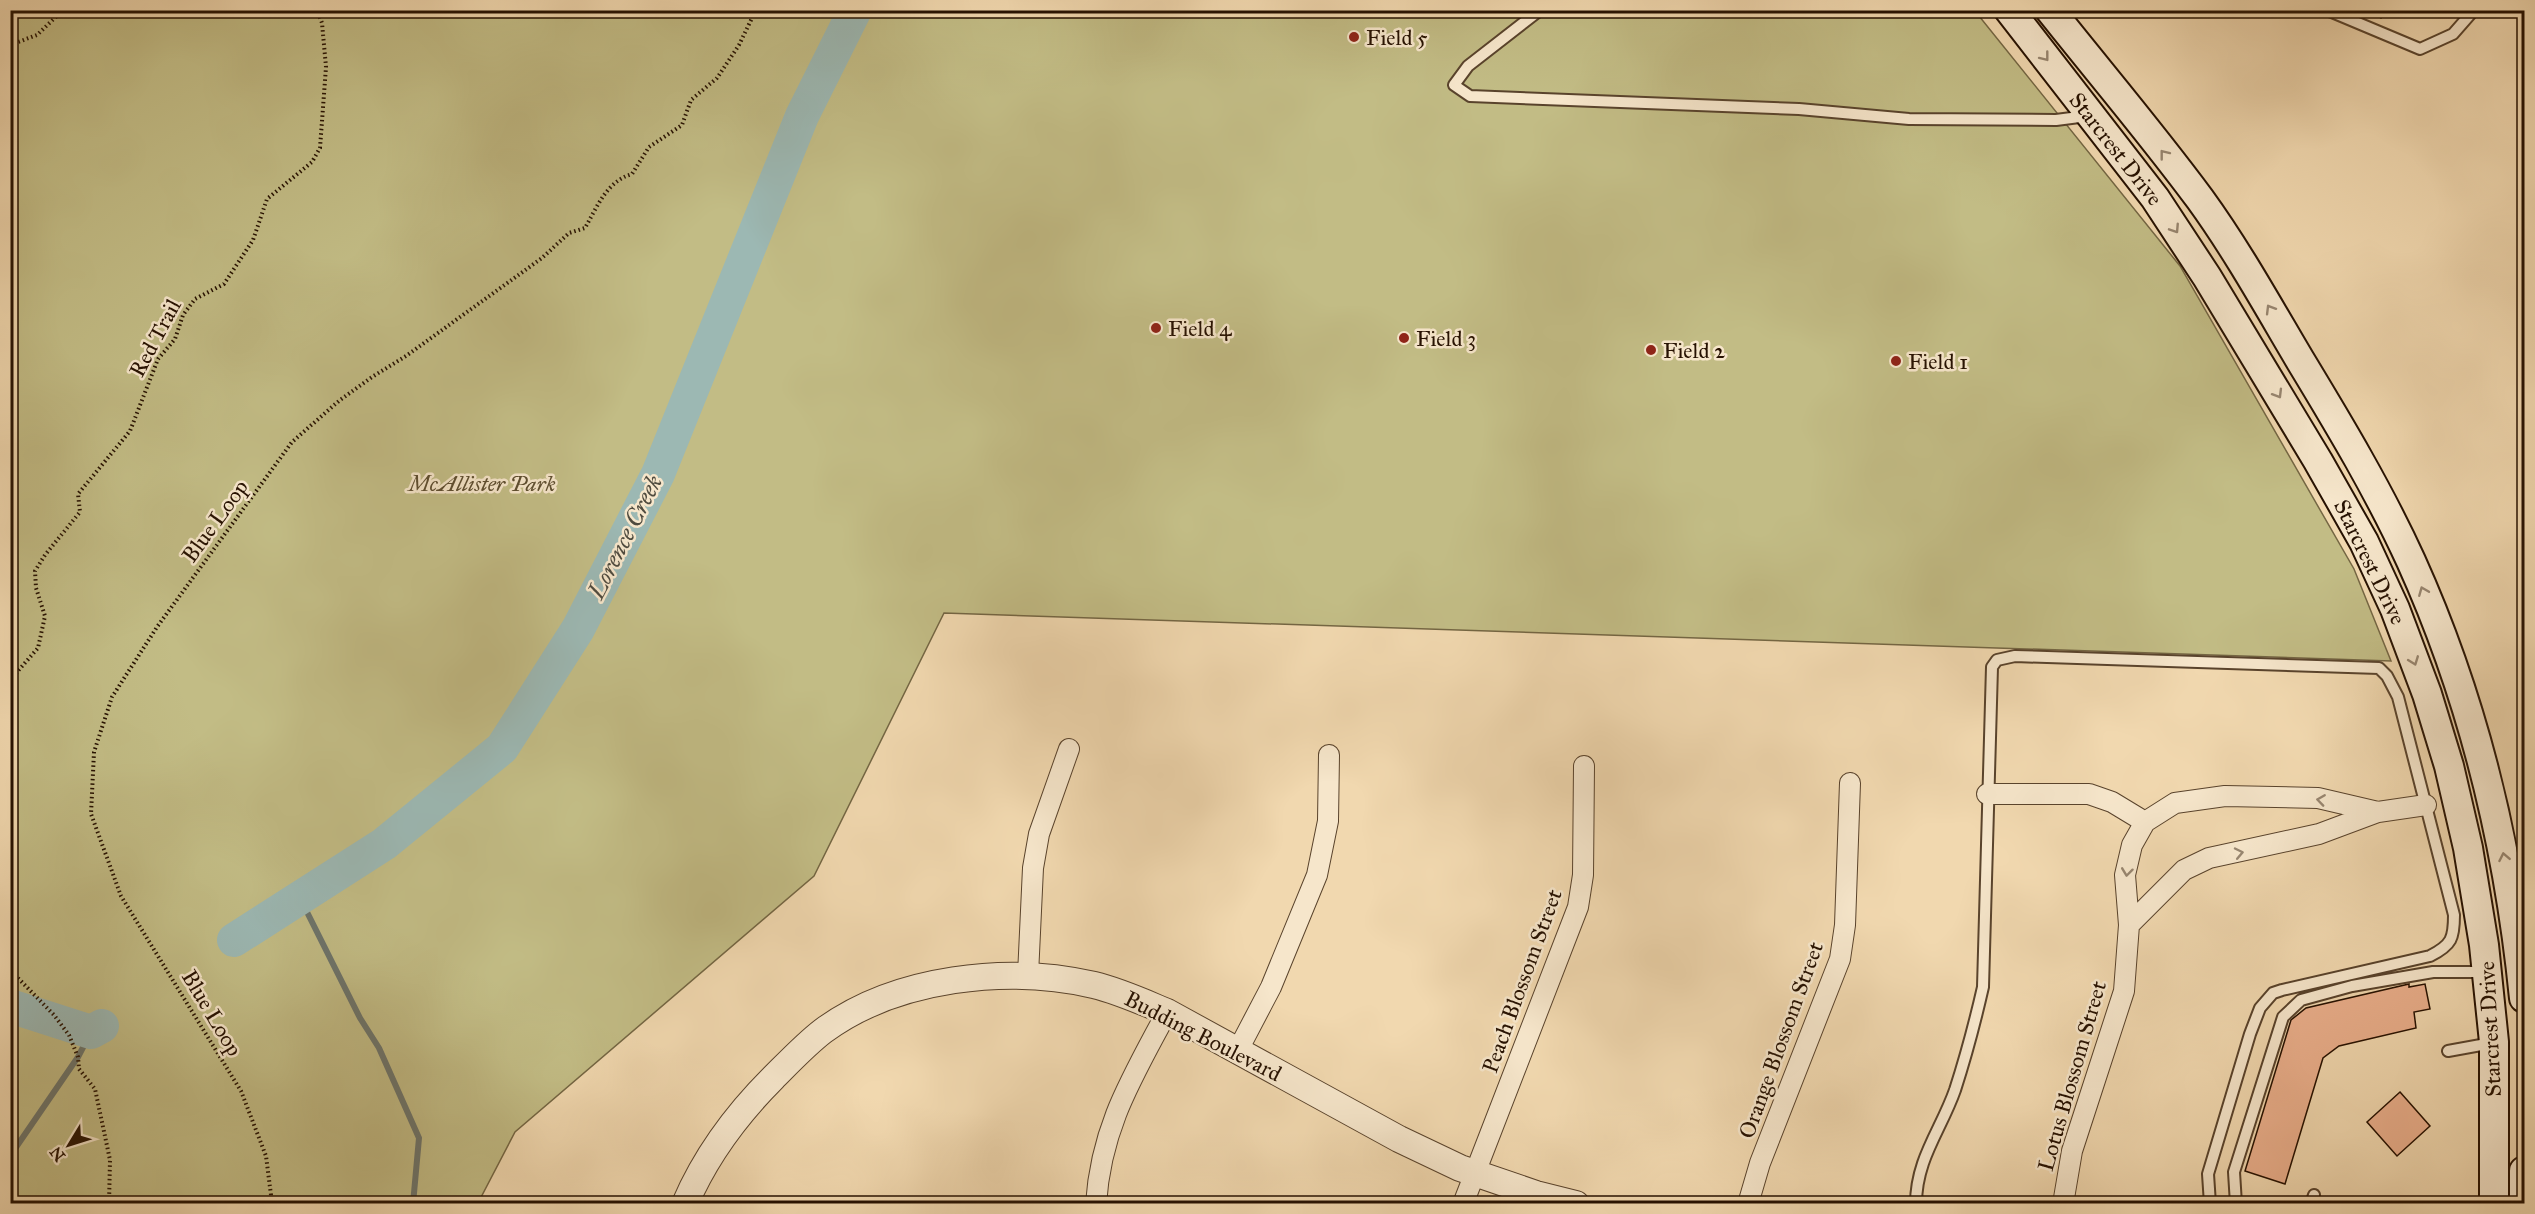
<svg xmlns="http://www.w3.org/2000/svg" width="2535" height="1214" font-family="'IM FELL Great Primer',serif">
  <rect width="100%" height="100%" fill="#f1d8af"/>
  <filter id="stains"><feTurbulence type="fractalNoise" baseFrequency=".00333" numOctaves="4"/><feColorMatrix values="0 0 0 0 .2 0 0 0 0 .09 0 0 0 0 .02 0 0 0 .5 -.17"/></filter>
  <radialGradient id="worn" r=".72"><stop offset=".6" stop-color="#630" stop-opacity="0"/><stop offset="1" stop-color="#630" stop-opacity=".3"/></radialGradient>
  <path fill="#c2bc85" stroke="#746643" stroke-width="1.5" d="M 10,11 L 1975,11 L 2180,266 L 2354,569 L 2391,661 L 944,613 L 814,876 L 515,1132 L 478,1203 L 11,1203 Z"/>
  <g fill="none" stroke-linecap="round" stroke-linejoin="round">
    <path stroke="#6d756c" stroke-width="6" d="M 300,898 L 360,1018 L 379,1048 L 419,1138 L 413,1204
      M 10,1156 L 78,1057 L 91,1032"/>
    <path stroke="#9cb8b3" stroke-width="34" d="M 234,940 L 384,844 L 502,748 L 578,629 L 658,474 L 802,116 L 855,10
      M 10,1006 L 91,1032 L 102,1026"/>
  </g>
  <path fill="#eaaf8c" stroke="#261101" stroke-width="1.5" d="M 2366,10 L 2385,10 L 2381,18 Z
    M 2409,984 L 2409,987 L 2425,984 L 2430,1009 L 2414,1012 L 2416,1028 L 2339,1046 L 2323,1058 L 2285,1184 L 2245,1171 L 2291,1020 L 2306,1008 Z
    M 2400,1092 L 2430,1126 L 2397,1156 L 2367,1122 Z"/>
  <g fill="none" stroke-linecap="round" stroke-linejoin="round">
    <g stroke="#59432c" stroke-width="14">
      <path id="service" d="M 1540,10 L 1468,66 L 1454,85 L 1470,96 L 1799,109 L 1909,119 L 2056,120 L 2087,116
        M 2327,10 L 2420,49 L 2453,34 L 2474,10
        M 2448,1051 L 2492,1043
        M 1916,1204 C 1916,1159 1941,1130 1955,1090 C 1966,1056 1975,1022 1983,987 L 1992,667 L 1997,660 L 2015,656 L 2379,668 L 2387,676 L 2398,697 L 2454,915 C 2454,938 2452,945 2430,956 L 2282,990 L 2273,993 L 2260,1008 L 2250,1034 L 2208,1174 L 2210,1204
        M 2236,1204 L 2234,1172 L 2283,1017 L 2301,1000 L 2352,986 L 2433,972 L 2487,972
        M 2311,1204 L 2314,1195"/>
    </g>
    <g stroke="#59432c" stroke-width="22">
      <path id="minor" d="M 1987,794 L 2089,794 L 2112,802 L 2145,822
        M 2129,925 L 2184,870 L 2209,858 L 2319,834 L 2378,812 L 2426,805
        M 1028,975 L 1033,868 L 1039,834 L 1069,749
        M 1238,1050 L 1271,987 L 1317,875 L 1328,821 L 1329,755
        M 1096,1204 C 1101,1127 1132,1078 1167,1012
        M 1463,1204 L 1578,907 L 1583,875 L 1584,766
        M 1748,1204 L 1760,1163 L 1840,959 L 1845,925 L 1850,783
        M 2063,1204 L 2072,1151 L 2124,991 L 2129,925 L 2125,875 L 2132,845 L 2145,822 L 2175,803 L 2225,796 L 2318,798 L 2378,812"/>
    </g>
    <g stroke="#59432c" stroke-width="28">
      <path id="tertiary" d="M 685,1204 C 706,1155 736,1115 773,1078 C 789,1062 806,1044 823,1031 C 896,977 1008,965 1094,985 C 1119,991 1143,1002 1167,1012 L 1399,1139 L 1460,1168 L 1536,1194 L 1576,1204"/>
    </g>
    <g stroke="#261101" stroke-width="32">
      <path id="secondary" d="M 2009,10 L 2155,198 L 2207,277 L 2318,461 L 2364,542 L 2395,609 L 2427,694 L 2449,766 L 2468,848 L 2484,945 L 2494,1042 L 2494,1204
        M 2050,10 C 2100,73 2152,134 2200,199 C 2237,250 2268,306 2300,360 C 2340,426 2379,491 2411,561 C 2473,698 2509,848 2524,998
        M 2524,1204 L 2524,1171"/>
    </g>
    <path stroke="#261101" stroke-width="4" stroke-dasharray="1.5 3" stroke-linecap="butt" d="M 10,45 L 37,35 L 63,10
      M 10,686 L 17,672 L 38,648 L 45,616 L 36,588 L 35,571 L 45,555 L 80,512 L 78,494 L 130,431 L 158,359 L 175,339 L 183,315 L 195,299 L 224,284 L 253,240 L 267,199 L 312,162 L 320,148 L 326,67 L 322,23 L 317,10
      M 10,962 L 17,977 L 54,1015 L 69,1035 L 78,1057 L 79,1069 L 95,1089 L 110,1160 L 109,1204
      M 270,1204 L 271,1195 L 266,1156 L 241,1091 L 121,896 L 91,814 L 94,752 L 112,697 L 157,627 L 292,442 L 340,400 L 372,377 L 406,356 L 542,258 L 569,233 L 585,228 C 597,207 607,181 632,174 L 649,147 L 682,125 L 691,100 L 717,78 L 739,45 L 752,18 L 751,10"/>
    <use href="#service" stroke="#f6e6cb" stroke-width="10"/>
    <use href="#minor" stroke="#f6e6cb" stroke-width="20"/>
    <use href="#tertiary" stroke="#f6e6cb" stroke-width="26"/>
    <use href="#secondary" stroke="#f6e6cb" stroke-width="28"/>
  </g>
  <defs><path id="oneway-chevron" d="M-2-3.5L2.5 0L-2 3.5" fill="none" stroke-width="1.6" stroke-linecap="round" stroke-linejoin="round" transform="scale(1.5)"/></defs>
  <g stroke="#988670">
    <use href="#oneway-chevron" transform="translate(2045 57) rotate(52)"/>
    <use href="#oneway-chevron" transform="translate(2164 154) rotate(-128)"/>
    <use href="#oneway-chevron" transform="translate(2175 229) rotate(57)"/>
    <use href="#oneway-chevron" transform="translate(2270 309) rotate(-121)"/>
    <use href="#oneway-chevron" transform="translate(2278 394) rotate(59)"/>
    <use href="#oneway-chevron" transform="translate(2423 591) rotate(-112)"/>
    <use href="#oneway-chevron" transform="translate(2414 661) rotate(69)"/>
    <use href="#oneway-chevron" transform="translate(2321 800) rotate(-172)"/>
    <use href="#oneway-chevron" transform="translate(2239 853) rotate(-12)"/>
    <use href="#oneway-chevron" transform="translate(2504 857) rotate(-101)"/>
    <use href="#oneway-chevron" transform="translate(2127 872) rotate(97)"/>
  </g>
  <g fill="#8f2418" stroke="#f6e6cb" stroke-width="2">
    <circle cx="1354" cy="37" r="6"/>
    <circle cx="1156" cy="328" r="6"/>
    <circle cx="1404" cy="338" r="6"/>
    <circle cx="1651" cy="350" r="6"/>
    <circle cx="1896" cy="361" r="6"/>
  </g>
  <g text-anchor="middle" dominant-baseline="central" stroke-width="5" stroke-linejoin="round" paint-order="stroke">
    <g font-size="22" fill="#261101" stroke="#f6e6cb" text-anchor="start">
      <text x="1366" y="37">Field 5</text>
      <text x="1168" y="328">Field 4</text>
      <text x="1416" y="338">Field 3</text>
      <text x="1663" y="350">Field 2</text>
      <text x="1908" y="361">Field 1</text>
    </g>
    <g font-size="22" fill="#261101" stroke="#f6e6cb">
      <text transform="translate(2116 149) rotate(52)">Starcrest Drive</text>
      <text transform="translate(155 338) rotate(-62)">Red Trail</text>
      <text transform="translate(215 521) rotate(-54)">Blue Loop</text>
      <text transform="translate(2370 562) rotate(64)">Starcrest Drive</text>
      <text transform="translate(1522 981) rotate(-70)">Peach Blossom Street</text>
      <text transform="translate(212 1013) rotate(59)">Blue Loop</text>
      <text transform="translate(2490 1029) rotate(-93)">Starcrest Drive</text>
      <text transform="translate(1203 1036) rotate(27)">Budding Boulevard</text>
      <text transform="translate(1781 1040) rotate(-70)">Orange Blossom Street</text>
      <text transform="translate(2072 1076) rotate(-74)">Lotus Blossom Street</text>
    </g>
    <g font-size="22" font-style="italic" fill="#5d4d2f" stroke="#f6e6cb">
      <text x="482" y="483">McAllister Park</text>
    </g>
    <g font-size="24" font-style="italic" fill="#4f4b3f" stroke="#f6e6cb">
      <text transform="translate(625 537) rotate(-63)">Lorence Creek</text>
    </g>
  </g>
  <rect width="2535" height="1214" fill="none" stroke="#f1d8af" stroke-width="36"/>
  <rect x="12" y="12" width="2511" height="1190" fill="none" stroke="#261101" stroke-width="3"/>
  <rect x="18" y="18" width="2499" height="1178" fill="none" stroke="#261101" stroke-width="1.5"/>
  <g transform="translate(69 1145) rotate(232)" stroke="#f6e6cb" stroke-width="4.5" paint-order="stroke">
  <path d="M0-4.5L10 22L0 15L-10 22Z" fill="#261101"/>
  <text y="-9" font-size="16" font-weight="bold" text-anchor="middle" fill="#261101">N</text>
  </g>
  <rect width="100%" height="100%" filter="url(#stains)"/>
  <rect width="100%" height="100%" fill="url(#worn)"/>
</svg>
